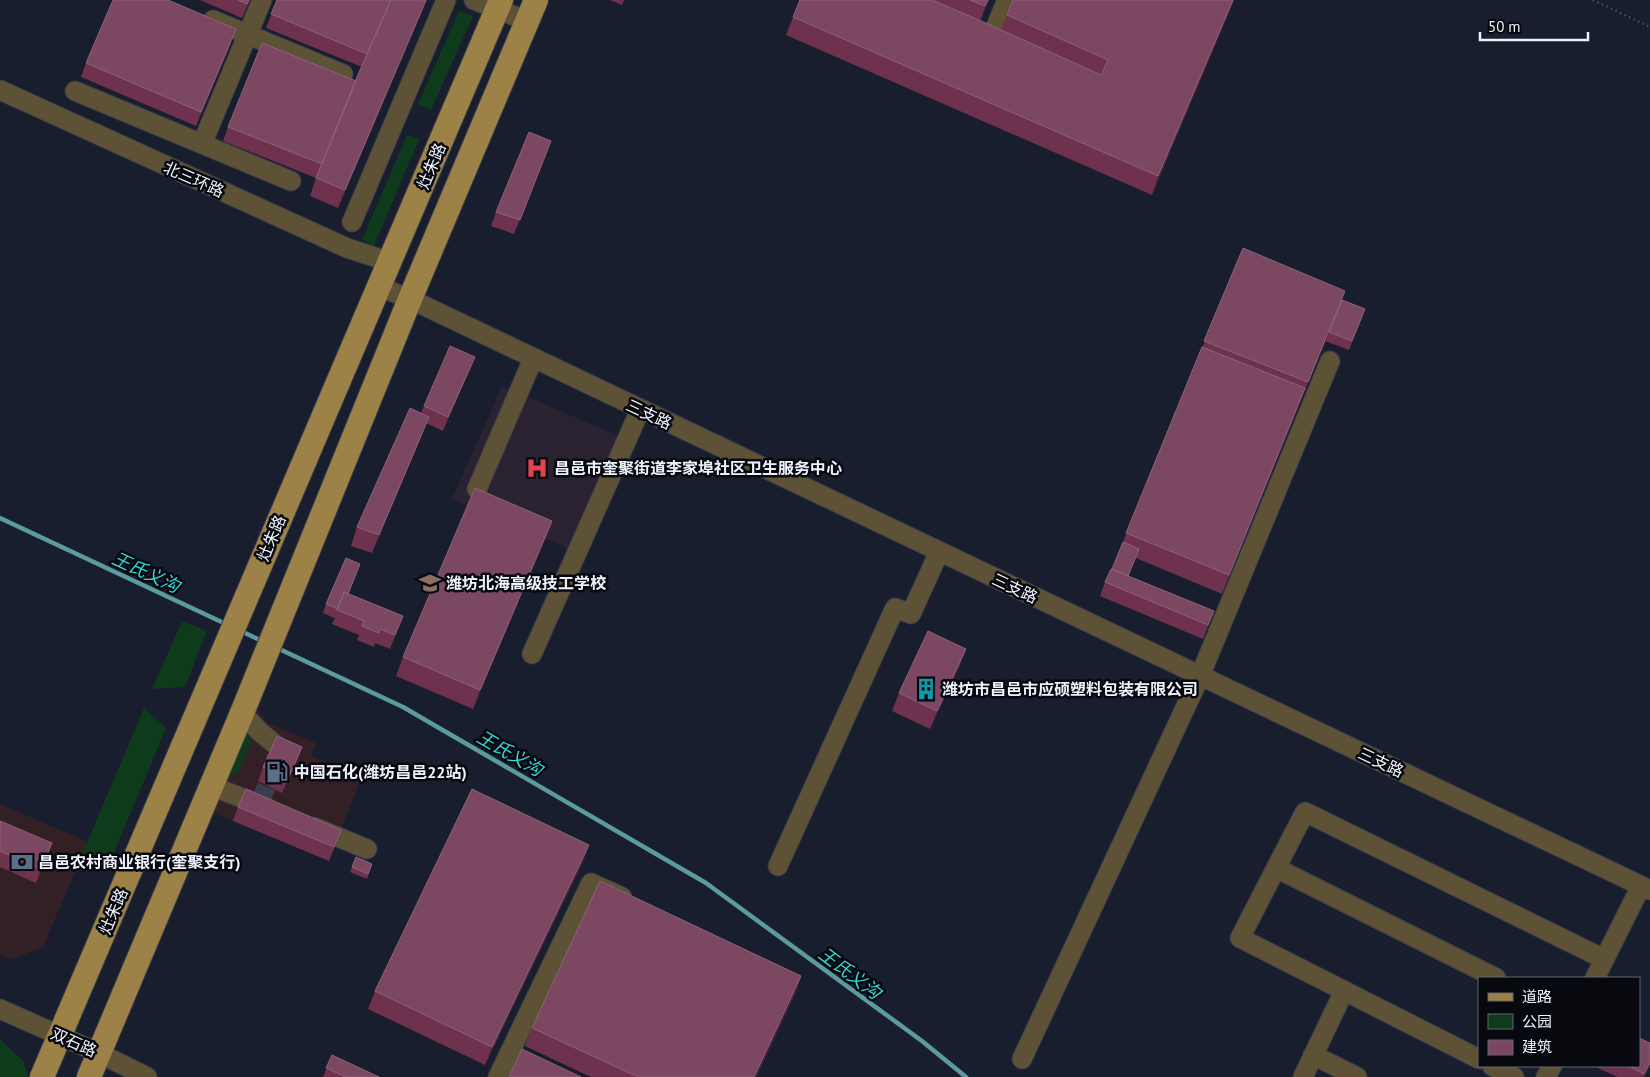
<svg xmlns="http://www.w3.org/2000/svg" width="1650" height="1077" font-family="'PT Sans','Noto Sans SC',sans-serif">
  <rect width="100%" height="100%" fill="#191e2e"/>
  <path fill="#332024" d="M 254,707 L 270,724 L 316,743 L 311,756 L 362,776 L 329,861 L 209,811 Z
    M 0,804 L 88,842 L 43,947 L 10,960 L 0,955 Z"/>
  <path fill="#2b2231" d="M 502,386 L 621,437 L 572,550 L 452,499 Z"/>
  <path fill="#0e3b1c" d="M 459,11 L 473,16 L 431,110 L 418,104 Z
    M 407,135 L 419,139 L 374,246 L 362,240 Z
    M 182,621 L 207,631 L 185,687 L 152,689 Z
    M 144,708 L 166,728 L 109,865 L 81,857 Z
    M 244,730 L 252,741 L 237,774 L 224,776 Z
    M 0,1039 L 24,1062 L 28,1077 L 0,1077 Z"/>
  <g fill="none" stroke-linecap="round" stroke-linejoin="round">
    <path stroke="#5b9a9e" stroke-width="4.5" d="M 0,518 L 228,625
      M 239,630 L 264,642
      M 275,647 L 403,707 L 706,883 L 922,1041 L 966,1077"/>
    <path stroke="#393e4d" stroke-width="19" stroke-dasharray="19 9" stroke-linecap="butt" d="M 259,804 L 277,762"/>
    <g stroke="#373c4b" stroke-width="21">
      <path id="minor" d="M 474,0 L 527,21
        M 213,20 L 343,74
        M 1003,43 L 991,38 L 1007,0
        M 0,90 L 347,248 L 390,262
        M 75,91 L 291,181
        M 202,144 L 262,0
        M 352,222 L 446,0
        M 380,287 L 410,299 L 1650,890
        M 477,489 L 533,359
        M 532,654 L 640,410
        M 242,713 L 259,731 L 282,750
        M 211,786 L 266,807
        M 314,827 L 367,849
        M 778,866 L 895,608 L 911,614 L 939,552
        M 1276,868 L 1496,978
        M 1595,978 L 1641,886
        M 0,1009 L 99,1053 L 147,1077
        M 1313,1055 L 1357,1077
        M 1022,1059 L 1200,676 L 1330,361
        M 1479,1059 L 1240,938 L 1305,812 L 1604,959
        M 1492,1066 L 1514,1077
        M 498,1077 L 591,883 L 622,897
        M 1303,1077 L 1344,991
        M 1546,1077 L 1552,1066"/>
    </g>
    <g stroke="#373c4b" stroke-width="26">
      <path id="major" d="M 42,1077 L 501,0
        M 89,1077 L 242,713 L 410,299 L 536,0"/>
    </g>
    <path stroke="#5d6271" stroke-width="2.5" stroke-dasharray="1 4" stroke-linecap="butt" d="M 1593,0 L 1650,27"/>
    <use href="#minor" stroke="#5d5136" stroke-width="19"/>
    <use href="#major" stroke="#9c8247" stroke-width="24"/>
  </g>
  <path fill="#6e324e" d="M 200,0 L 250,0 L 242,18 Z
    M 277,0 L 427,0 L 338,208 L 310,196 L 316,178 L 223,141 L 228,127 L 356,81 L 362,67 L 266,28 Z
    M 610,0 L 624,0 L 622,5 Z
    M 800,0 L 989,0 L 980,21 L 1001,30 L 1013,0 L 1234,0 L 1152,195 L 786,35 Z
    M 231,43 L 196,126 L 81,77 L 86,63 Z
    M 551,141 L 514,234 L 491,226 L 496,212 Z
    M 1243,248 L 1342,300 L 1365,309 L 1349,350 L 1325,341 L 1222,594 L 1136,558 L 1128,576 L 1214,611 L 1203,639 L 1100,596 L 1105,582 L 1112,569 Z
    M 469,371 L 443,431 L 426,423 L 372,553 L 351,546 L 357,527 L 421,413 L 424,406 Z
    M 552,521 L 545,539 L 473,709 L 396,676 L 403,657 Z
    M 360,564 L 348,594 L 403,616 L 390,649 L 375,643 L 374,647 L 357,640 L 359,635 L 332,624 L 335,618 L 334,618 L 323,613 L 326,604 Z
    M 966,649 L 959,667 L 930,729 L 892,711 L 899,693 Z
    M 302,747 L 297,761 L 282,793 L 258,781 L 263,767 Z
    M 238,807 L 336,844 L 329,861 L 233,821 Z
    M 0,821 L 47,857 L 36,883 L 0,867 Z
    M 589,845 L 582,864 L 485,1065 L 368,1009 L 375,991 Z
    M 356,857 L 372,864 L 367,879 L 350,872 Z
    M 801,976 L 795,994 L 756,1077 L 591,1077 L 525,1046 L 532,1028 Z
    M 1650,1043 L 1645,1077 L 1617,1077 L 1594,1066 L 1639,1066 Z
    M 332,1055 L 379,1077 L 323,1077 Z"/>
  <path fill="#462239" d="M 426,0 L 427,0 L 338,208 L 345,190 Z
    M 988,0 L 989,0 L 979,25 L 985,6 Z
    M 1233,0 L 1234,0 L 1152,195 L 1158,176 Z
    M 236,29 L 231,43 L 196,126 L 201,112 Z
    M 1345,291 L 1339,309 L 1301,401 L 1308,382 Z
    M 475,357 L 469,371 L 443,431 L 448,417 Z
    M 1305,388 L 1298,407 L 1222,594 L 1229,575 Z
    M 429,417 L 422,435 L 372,553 L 379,535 Z
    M 552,521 L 545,539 L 473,709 L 480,690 Z
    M 966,649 L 959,667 L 930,729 L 937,711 Z
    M 302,747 L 297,761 L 282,793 L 288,779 Z
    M 52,843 L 47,857 L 36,883 L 41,869 Z
    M 589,845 L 582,864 L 485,1065 L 492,1047 Z
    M 801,976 L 795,994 L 756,1077 L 754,1077 Z
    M 1650,1063 L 1650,1066 L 1645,1077 L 1643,1077 Z"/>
  <path fill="#7b4761" stroke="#8d6279" d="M 113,0 L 168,0 L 236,29 L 201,112 L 86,63 Z
    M 238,0 L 249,0 L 247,4 Z
    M 277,0 L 391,0 L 367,54 L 271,14 Z
    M 391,0 L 426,0 L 345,190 L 316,178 L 357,77 Z
    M 800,0 L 932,0 L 979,20 L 1101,75 L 1108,60 L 1007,15 L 1013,0 L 1233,0 L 1158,176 L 793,17 Z
    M 970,0 L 988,0 L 985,6 Z
    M 262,43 L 356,81 L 322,164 L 228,127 Z
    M 529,132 L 551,141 L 520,220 L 496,212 Z
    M 1243,248 L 1345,291 L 1308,382 L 1204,341 Z
    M 1342,300 L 1365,309 L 1352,341 L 1329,332 Z
    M 450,346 L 475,357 L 448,417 L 424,406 Z
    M 1202,347 L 1305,388 L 1229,575 L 1126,533 Z
    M 410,408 L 429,417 L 379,535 L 357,527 Z
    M 475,488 L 552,521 L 480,690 L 403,657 Z
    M 1123,542 L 1139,549 L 1128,576 L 1112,569 Z
    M 346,558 L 360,564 L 348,594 L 344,592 L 338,609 L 326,604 Z
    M 1111,569 L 1214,611 L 1208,625 L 1105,582 Z
    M 344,592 L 403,616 L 395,635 L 380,629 L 379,633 L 362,626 L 364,621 L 337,610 Z
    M 928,631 L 966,649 L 937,711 L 899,693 Z
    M 277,736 L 302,747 L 288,779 L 263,767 Z
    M 246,789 L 341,830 L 334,847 L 238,807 Z
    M 472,789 L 589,845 L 492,1047 L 375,991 Z
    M 0,821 L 52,843 L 41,869 L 0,851 Z
    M 356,857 L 372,864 L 368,874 L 352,867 Z
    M 600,881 L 801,976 L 754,1077 L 638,1077 L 532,1028 Z
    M 1639,1038 L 1650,1043 L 1650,1063 L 1644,1074 L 1628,1066 L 1639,1066 Z
    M 522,1049 L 581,1077 L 509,1077 Z
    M 332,1055 L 379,1077 L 346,1077 L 326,1068 Z"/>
  <defs>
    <g id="hospital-bare" transform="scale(1.725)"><path d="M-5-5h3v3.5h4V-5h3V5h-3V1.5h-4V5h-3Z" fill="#e0444e" stroke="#07090f" stroke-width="2.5" paint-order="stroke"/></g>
    <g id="school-bare" transform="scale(1.725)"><path d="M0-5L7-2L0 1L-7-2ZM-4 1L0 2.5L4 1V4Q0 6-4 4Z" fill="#8d6e63" stroke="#07090f" stroke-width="2.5" paint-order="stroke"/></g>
    <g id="building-bare" transform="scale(1.725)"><path d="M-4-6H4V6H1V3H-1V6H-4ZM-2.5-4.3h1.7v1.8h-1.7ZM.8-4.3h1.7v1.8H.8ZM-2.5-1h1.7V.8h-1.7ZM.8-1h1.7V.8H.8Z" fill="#0f9aa8" stroke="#07090f" stroke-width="2.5" paint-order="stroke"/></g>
    <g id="fuel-bare" transform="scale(1.725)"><path d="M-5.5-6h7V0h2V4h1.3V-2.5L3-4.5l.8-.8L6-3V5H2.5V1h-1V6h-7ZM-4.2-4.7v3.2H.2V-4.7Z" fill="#5c6f8a" stroke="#07090f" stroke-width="2.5" paint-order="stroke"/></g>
    <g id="bank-bare" transform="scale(1.725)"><path d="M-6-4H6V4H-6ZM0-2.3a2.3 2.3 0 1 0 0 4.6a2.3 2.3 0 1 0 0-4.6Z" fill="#5c6f8a" stroke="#07090f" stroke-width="2.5" paint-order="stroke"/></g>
  </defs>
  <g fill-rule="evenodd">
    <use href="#hospital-bare" x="537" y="468"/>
    <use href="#school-bare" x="430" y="583"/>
    <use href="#building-bare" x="926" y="689"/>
    <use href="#fuel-bare" x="277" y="772"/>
    <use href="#bank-bare" x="22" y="862"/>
  </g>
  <g text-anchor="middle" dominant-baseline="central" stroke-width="5" stroke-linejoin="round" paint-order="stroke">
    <g font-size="16" fill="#eef2fd" stroke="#07090f">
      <text transform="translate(431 166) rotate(-67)">灶朱路</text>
      <text transform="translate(194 179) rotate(24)">北三环路</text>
      <text transform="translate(649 414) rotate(25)">三支路</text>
      <text transform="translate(271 538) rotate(-67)">灶朱路</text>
      <text transform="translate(1015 588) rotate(25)">三支路</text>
      <text transform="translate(1381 762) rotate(25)">三支路</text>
      <text transform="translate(113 911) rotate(-67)">灶朱路</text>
      <text transform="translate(74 1042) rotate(24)">双石路</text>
    </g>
    <g font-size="16" font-weight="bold" fill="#eef2fd" stroke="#07090f" text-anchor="start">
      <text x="554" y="468">昌邑市奎聚街道李家埠社区卫生服务中心</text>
      <text x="446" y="583">潍坊北海高级技工学校</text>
      <text x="942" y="689">潍坊市昌邑市应硕塑料包装有限公司</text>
      <text x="294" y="772">中国石化(潍坊昌邑22站)</text>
      <text x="38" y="862">昌邑农村商业银行(奎聚支行)</text>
    </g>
    <g font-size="18" font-style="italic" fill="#33dadc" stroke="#07090f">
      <text transform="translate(146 572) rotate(25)">王氏义沟</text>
      <text transform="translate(510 753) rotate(30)">王氏义沟</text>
      <text transform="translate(850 973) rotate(37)">王氏义沟</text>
    </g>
  </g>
  <rect x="1478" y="977" width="162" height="90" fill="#07090f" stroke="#63666e"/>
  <rect x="1488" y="993" width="25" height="8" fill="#9c8247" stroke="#63666e"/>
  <text x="1522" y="1002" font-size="15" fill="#eef2fd">道路</text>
  <rect x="1488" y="1014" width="25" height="15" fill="#0e3b1c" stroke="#63666e"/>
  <text x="1522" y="1027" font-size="15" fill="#eef2fd">公园</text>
  <rect x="1488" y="1040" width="25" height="15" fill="#7b4761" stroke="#63666e"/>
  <text x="1522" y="1052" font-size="15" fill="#eef2fd">建筑</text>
  <path d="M1480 32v8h108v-8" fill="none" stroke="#eef2fd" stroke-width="2.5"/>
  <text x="1488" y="32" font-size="15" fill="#eef2fd" stroke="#07090f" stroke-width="4" paint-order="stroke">50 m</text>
</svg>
